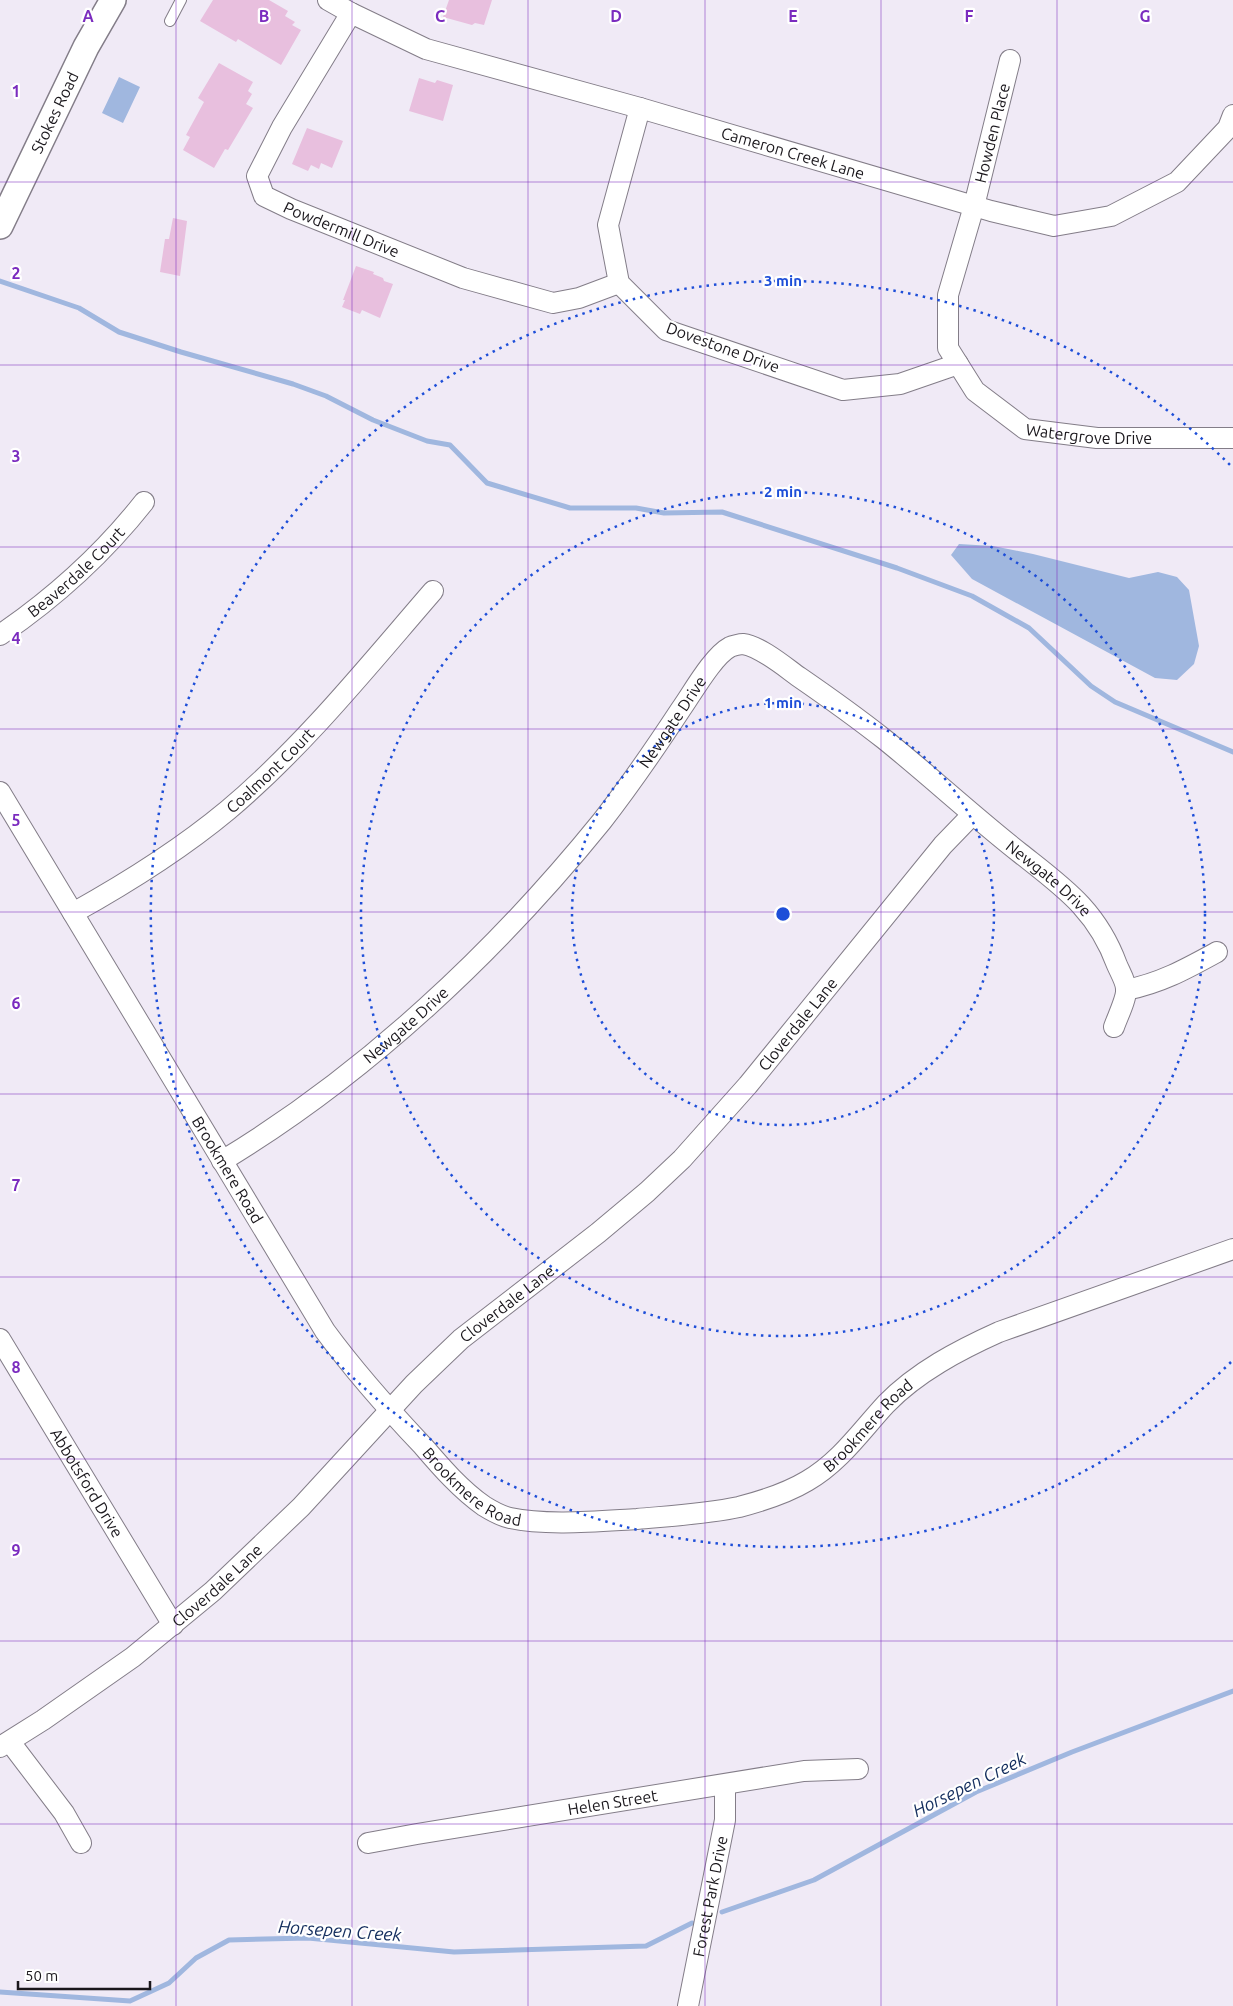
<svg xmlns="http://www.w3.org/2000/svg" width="1233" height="2006" font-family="Ubuntu,sans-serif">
  <rect width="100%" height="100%" fill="#f0eaf6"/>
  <path fill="#a0b7df" d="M 119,77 L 140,87 L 123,123 L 102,113 Z
    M 959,544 L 993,546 L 1033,554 L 1129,578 L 1158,572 L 1177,577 L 1189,590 L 1199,646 L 1194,664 L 1177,680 L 1155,678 L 972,579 L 951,555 Z"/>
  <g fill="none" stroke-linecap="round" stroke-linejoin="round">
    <path stroke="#a0b7df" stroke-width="5" d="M 0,281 L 79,308 L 119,332 L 181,352 L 293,384 L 326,396 L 373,420 L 427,441 L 450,445 L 487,483 L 570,508 L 636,508 L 664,513 L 722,512 L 897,568 L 972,596 L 1029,628 L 1091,686 L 1115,702 L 1233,752
      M 722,1912 L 814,1880 L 976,1792 L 1072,1752 L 1233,1691
      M 0,1992 L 130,2001 L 169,1983 L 196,1958 L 229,1940 L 308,1938 L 454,1952 L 646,1946 L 692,1923"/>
  </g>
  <path fill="#e8bfde" d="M 213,0 L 269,0 L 288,11 L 285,16 L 295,22 L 292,25 L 301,30 L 281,65 L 238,39 L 236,42 L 200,21 Z
    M 449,0 L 492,0 L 484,25 L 475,23 L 472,25 L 443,17 Z
    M 219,63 L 253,82 L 248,91 L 252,94 L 246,104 L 253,108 L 228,150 L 225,149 L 214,168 L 183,150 L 190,137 L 186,135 L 204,102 L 198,98 Z
    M 419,78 L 435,83 L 437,80 L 453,85 L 443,121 L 409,111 Z
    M 307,128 L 343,141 L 332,168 L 321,163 L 319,169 L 311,165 L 308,171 L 292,164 Z
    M 173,218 L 187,221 L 180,276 L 160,272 L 165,239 L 169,239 Z
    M 356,266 L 374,272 L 373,274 L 383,278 L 384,281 L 393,284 L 380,318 L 362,310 L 360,314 L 342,307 L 345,300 L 343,300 Z"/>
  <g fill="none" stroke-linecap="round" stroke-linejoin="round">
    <g stroke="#837d88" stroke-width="12">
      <path id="service" d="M 170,21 L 181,0"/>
    </g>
    <g stroke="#837d88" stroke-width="22">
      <g id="minor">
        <path id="s1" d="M 328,0 L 351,13 L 426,49 L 640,108 L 991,211 L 1054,226 L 1111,216 L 1177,182 L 1228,128 L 1233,115"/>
        <path id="s2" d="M 351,13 L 282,127 L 257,176 L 264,196 L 291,209 L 463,278 L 553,303 L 579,298 L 619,283"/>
        <path id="s3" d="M 1010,60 L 974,206 L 948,295 L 948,348 L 975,391 L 1025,429 L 1097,438 L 1233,438"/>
        <path d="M 640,108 L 608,225 L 619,283 L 666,330 L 843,390 L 900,384 L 958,364"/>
        <path id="s4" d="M 0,635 C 54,598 103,554 144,502"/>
        <path id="s5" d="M 0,792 L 325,1331 C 355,1372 388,1409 423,1446 C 441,1467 461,1490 484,1506 C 492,1511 501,1516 510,1518 C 546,1526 600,1521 637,1519 C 670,1516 706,1514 739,1507 C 762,1501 787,1493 807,1481 C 840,1462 861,1431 886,1404 C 917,1372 959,1350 999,1332 L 1233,1249"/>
        <path id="s6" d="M 73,913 C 127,883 180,850 228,810 C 304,746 368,666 433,591"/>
        <path d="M 1126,990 C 1161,983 1186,969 1217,952"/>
        <path id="s7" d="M 222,1161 C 366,1074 496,952 602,821 C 630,785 656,747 681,709 C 693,692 713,656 730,647 C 732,646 740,644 743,644 C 760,646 785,667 799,677 C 828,697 856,717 884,739 C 930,776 973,816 1020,853 C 1063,887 1097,910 1117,965 C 1120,972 1126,982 1126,989 C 1127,998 1117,1018 1114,1027"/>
        <path id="s8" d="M 0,1339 L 173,1625"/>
        <path d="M 10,1742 L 64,1813 L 81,1843"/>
        <path id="s9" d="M 0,1747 L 43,1720 L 133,1657 L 213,1591 L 301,1507 L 414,1384 L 461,1339 L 598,1233 L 647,1192 L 682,1159 L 748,1085 L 943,845 L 972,815"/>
        <path id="s10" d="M 368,1843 L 417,1834 L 804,1771 L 858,1769"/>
        <path id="s11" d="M 688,2006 L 725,1820 L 725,1785"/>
      </g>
    </g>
    <g stroke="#837d88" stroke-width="28">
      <g id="tertiary">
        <path id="s12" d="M 0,226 L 86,47 L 113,0"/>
      </g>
    </g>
    <use href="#service" stroke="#fff" stroke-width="10"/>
    <use href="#minor" stroke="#fff" stroke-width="20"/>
    <use href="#tertiary" stroke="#fff" stroke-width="25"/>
  </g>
  <path fill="none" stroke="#7b2cbf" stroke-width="1" stroke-opacity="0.55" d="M 176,0 L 176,2006M 352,0 L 352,2006M 528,0 L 528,2006M 705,0 L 705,2006M 881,0 L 881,2006M 1057,0 L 1057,2006M 0,182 L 1233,182M 0,365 L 1233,365M 0,547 L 1233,547M 0,729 L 1233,729M 0,912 L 1233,912M 0,1094 L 1233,1094M 0,1277 L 1233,1277M 0,1459 L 1233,1459M 0,1641 L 1233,1641M 0,1824 L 1233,1824"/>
  <g fill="none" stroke="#1d4ed8" stroke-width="2.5" stroke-dasharray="2.5 5">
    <circle cx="783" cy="914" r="211"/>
    <circle cx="783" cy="914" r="422"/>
    <path d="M1231 1362A633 633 0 1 1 1231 466"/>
  </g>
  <g text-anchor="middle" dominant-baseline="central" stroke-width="4.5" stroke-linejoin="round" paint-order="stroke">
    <g font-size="16" fill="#1a171c" stroke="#fff">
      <text stroke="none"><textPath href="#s12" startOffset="126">Stokes Road</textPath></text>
      <text transform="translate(992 133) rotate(-76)">Howden Place</text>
      <text stroke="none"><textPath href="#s1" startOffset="491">Cameron Creek Lane</textPath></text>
      <text stroke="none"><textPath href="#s2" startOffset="294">Powdermill Drive</textPath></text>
      <text transform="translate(723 347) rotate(20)">Dovestone Drive</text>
      <text stroke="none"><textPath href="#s3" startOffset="474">Watergrove Drive</textPath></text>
      <text stroke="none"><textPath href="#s4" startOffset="99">Beaverdale Court</textPath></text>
      <text stroke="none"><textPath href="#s7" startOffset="634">Newgate Drive</textPath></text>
      <text stroke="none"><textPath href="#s6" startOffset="244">Coalmont Court</textPath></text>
      <text stroke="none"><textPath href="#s7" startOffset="1129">Newgate Drive</textPath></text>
      <text stroke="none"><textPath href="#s7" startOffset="229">Newgate Drive</textPath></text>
      <text stroke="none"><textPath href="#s9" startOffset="1081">Cloverdale Lane</textPath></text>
      <text stroke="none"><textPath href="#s5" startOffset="441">Brookmere Road</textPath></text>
      <text stroke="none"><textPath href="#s9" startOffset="676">Cloverdale Lane</textPath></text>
      <text stroke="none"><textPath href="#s5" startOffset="1281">Brookmere Road</textPath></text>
      <text stroke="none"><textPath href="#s8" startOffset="168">Abbotsford Drive</textPath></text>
      <text stroke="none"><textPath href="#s5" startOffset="846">Brookmere Road</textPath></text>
      <text stroke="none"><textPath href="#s9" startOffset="271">Cloverdale Lane</textPath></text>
      <text stroke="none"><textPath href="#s10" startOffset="248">Helen Street</textPath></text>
      <text stroke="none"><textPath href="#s11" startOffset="112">Forest Park Drive</textPath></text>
    </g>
    <g font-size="18" font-style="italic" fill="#142e5e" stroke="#fff">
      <text transform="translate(969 1784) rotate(-26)">Horsepen Creek</text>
      <text transform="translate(340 1930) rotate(4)">Horsepen Creek</text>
    </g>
  </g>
  <g font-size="16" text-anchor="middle" font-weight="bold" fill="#7b2cbf" stroke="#fff" stroke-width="4.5" stroke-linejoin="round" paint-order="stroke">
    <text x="88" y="22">A</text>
    <text x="264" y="22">B</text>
    <text x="440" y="22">C</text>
    <text x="616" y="22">D</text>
    <text x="793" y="22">E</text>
    <text x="969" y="22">F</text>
    <text x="1145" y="22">G</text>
    <text x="16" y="97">1</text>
    <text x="16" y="279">2</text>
    <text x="16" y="462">3</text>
    <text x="16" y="644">4</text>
    <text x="16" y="826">5</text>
    <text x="16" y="1009">6</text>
    <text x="16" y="1191">7</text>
    <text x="16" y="1373">8</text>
    <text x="16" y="1556">9</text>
  </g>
  <circle cx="783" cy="914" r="8" fill="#1d4ed8" stroke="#fff" stroke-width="2.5"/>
  <g font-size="15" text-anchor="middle" font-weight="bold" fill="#1d4ed8" stroke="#fff" stroke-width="4.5" stroke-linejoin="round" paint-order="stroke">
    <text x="783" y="286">3 min</text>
    <text x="783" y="497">2 min</text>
    <text x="783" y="708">1 min</text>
  </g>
  <path d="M18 1981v8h132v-8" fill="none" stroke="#1a171c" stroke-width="2.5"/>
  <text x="25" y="1981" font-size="15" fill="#1a171c" stroke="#ffffff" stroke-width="4" paint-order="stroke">50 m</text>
</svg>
